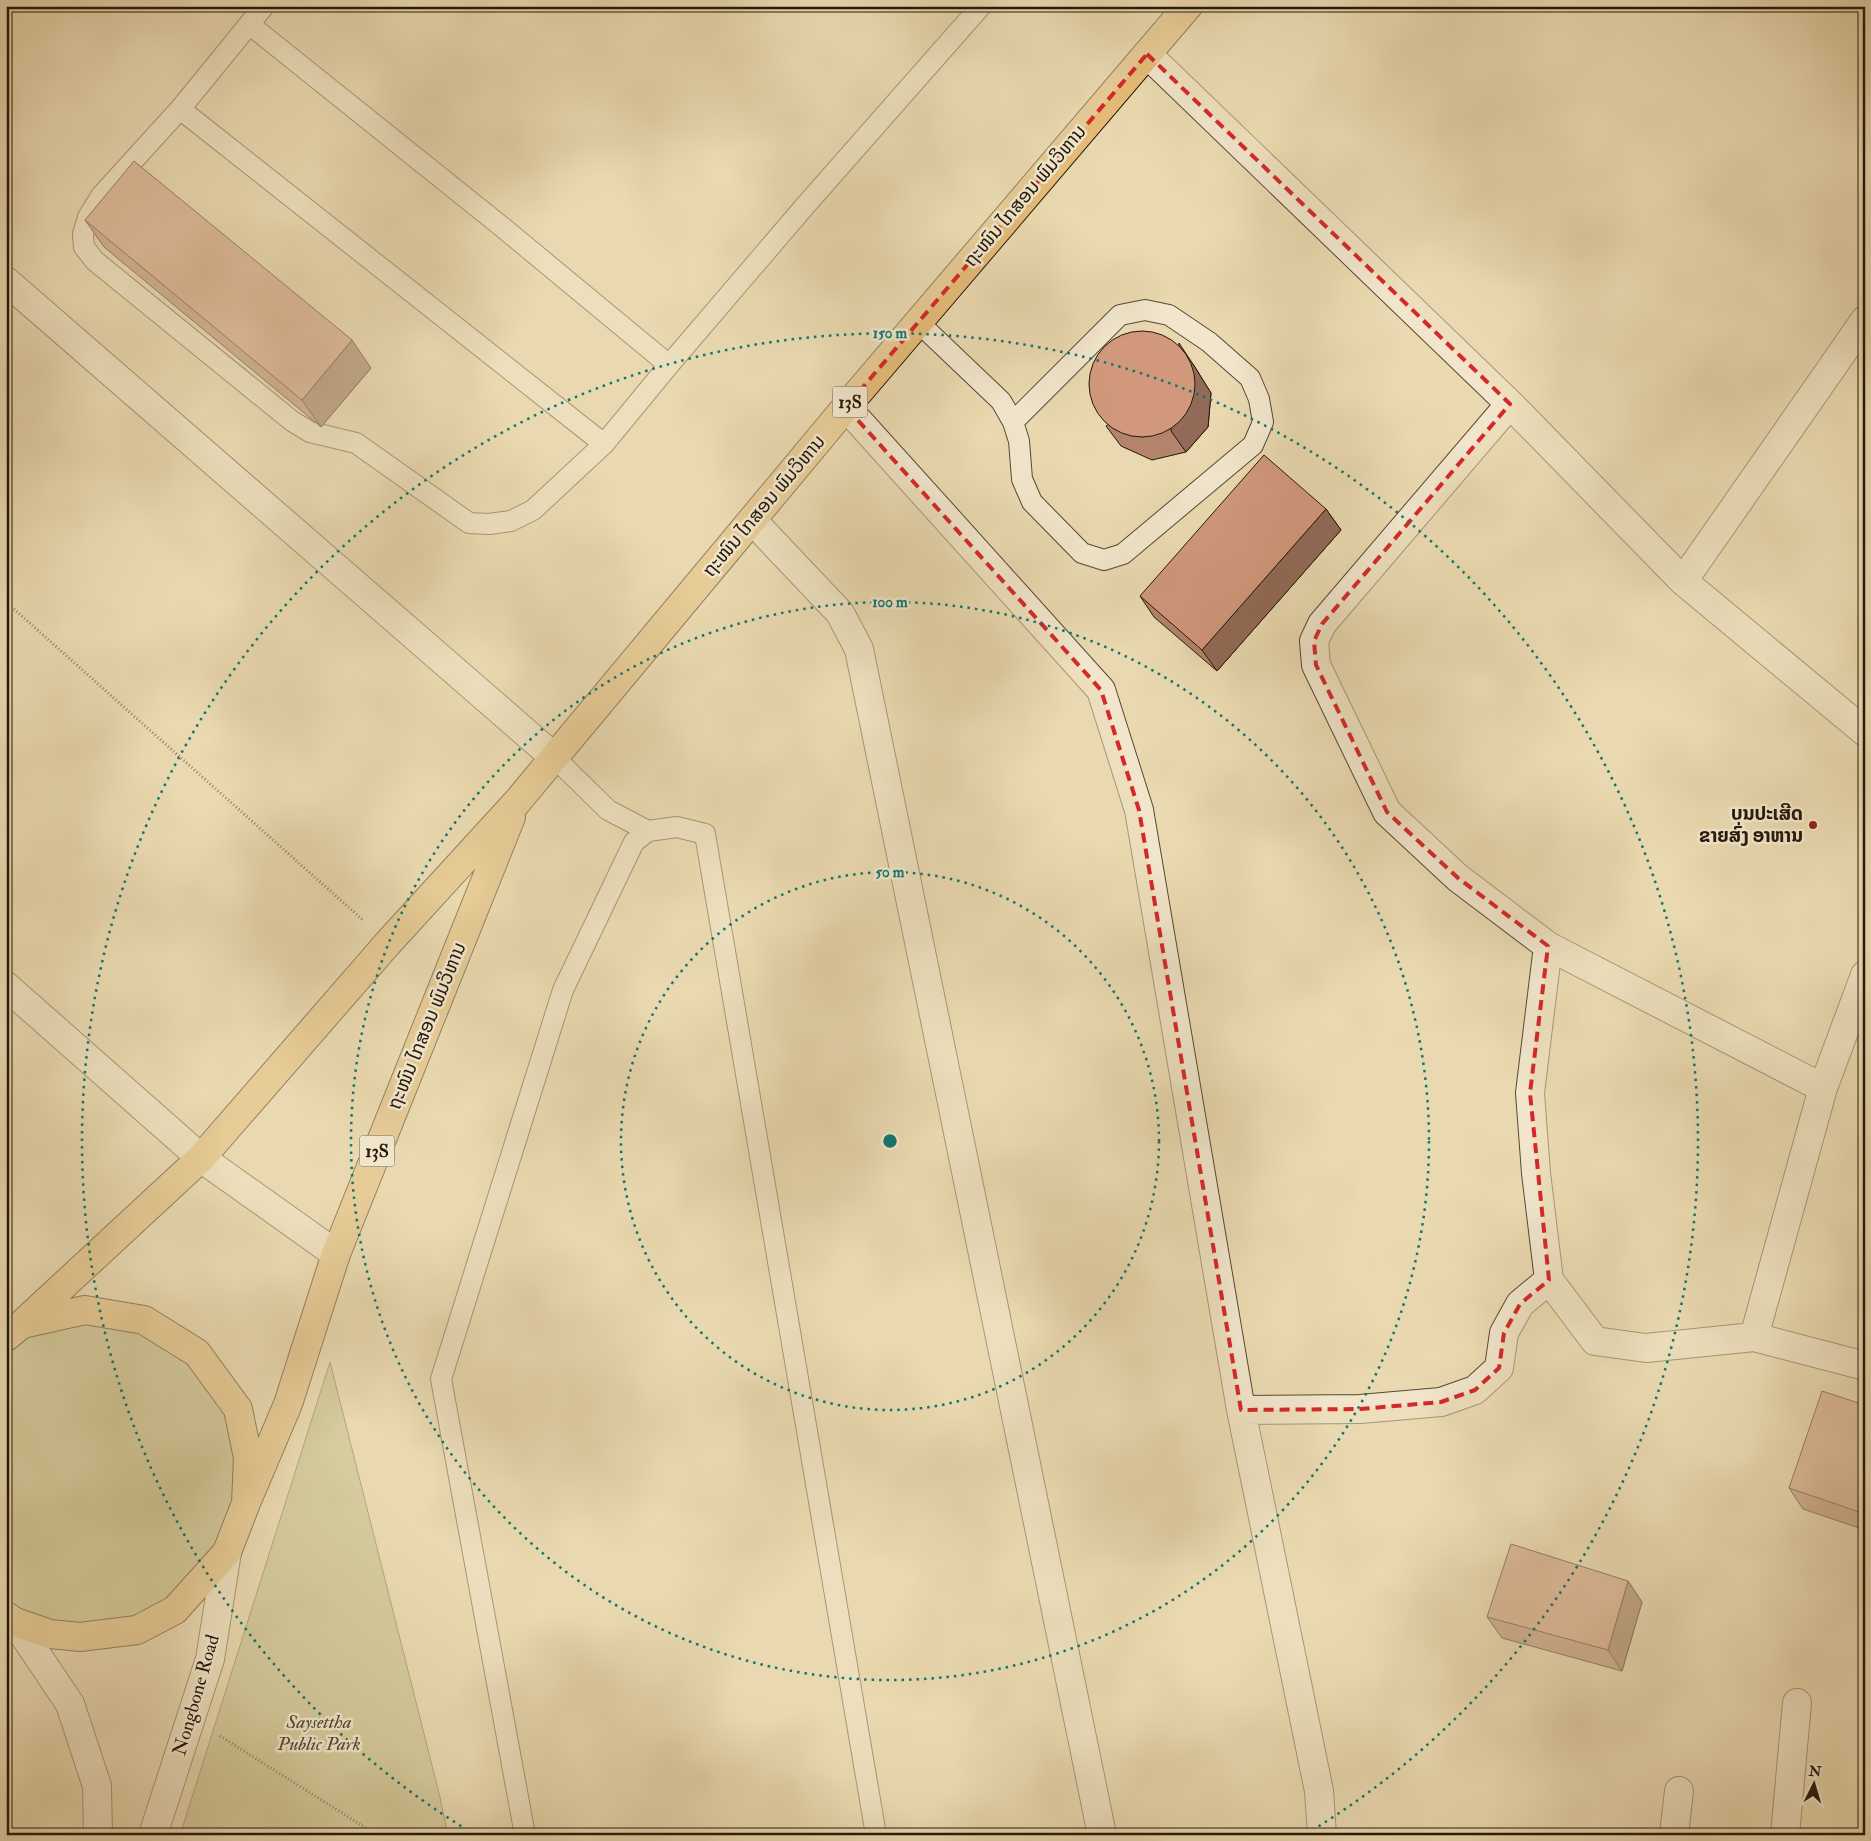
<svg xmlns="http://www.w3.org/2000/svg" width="1871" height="1841" font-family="'IM FELL Double Pica','Noto Sans Lao',serif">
  <rect width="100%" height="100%" fill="#ead9b0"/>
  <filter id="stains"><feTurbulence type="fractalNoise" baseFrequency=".004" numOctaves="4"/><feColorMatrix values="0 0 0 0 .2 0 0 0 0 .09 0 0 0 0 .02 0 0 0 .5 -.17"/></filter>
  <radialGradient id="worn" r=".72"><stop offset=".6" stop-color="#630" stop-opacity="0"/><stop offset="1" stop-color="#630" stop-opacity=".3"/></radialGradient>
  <path fill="#bfbd86" stroke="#726a48" d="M 86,1323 L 138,1328 L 189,1360 L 232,1417 L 238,1490 L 215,1553 L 164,1608 L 87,1627 L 21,1616 L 6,1607 L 6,1351 L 27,1332 Z
    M 330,1362 L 439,1793 L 448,1835 L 180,1835 Z"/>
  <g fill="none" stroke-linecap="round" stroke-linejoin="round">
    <g stroke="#564833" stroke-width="22">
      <path id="service" d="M 264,6 L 180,109 L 101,196 L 88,217 L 83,234 L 84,247 L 95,261 L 292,421 L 310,432 L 356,443 L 469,523 L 489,524 L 511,521 L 533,510 L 604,444 L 669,365 L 805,206 L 981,6
        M 249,24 L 501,226 L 669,365
        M 180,109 L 604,444
        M 918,322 L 1001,401 L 1013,422 L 1019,441 L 1022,479 L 1032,502 L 1082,553 L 1104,560 L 1123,554 L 1253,445 L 1263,422 L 1259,399 L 1250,378 L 1209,342 L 1169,315 L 1145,310 L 1120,315 L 1013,422
        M 555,758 L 608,810 L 648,831
        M 525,1835 L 441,1379 L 563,990 L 634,842 L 648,831 L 677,827 L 705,834 L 876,1835"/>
    </g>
    <g stroke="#564833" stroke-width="30">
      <path id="minor" d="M 1147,54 L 1510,404 L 1683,581 L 1865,732
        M 6,281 L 555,758
        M 1510,404 L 1322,624 L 1314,641 L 1316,665 L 1387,812 L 1458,878 L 1548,946 L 1530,1093 L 1536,1173 L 1549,1280
        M 846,407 L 1101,690 L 1139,810 L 1241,1410 L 1319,1791 L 1322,1835
        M 752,520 L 840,613 L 859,649 L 1102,1835
        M 1683,581 L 1865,320
        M 1548,946 L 1823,1088
        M 6,986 L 201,1158 L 336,1254
        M 1549,1280 L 1595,1341 L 1646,1348 L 1754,1337 L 1865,1366
        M 1754,1337 L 1823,1088 L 1865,975
        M 1241,1410 L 1360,1409 L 1441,1402 L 1475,1390 L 1499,1368 L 1504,1333 L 1520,1304 L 1549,1280
        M 1674,1835 L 1679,1791
        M 1785,1835 L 1797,1703"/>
    </g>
    <g stroke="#564833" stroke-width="30">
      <path id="tertiary" d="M 15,1622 L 70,1704 L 97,1786 L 98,1835
        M 153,1835 L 210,1659 L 227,1552"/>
    </g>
    <g stroke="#241809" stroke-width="30">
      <path id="trunk" d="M 22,1324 L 201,1158 L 388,943 L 517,802 L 846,407 L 1188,6
        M 6,1337 L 22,1324 L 85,1310 L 144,1320 L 197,1353 L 238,1409 L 248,1458 L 246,1503 L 227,1552 L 175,1610 L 137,1630 L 80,1637 L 50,1634 L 15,1622 L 6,1616
        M 246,1503 L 288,1404 L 336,1254 L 511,817"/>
    </g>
    <path stroke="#241809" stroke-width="3" stroke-dasharray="1 2.5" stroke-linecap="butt" d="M 6,602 L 364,921
      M 220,1736 L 377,1835"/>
    <use href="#service" stroke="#f1e6cc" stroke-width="20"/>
    <use href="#minor" stroke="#f1e6cc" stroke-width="28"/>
    <use href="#tertiary" stroke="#f1e6cc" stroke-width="28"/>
    <use href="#trunk" stroke="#e5bc78" stroke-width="28"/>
  </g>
  <path fill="#b4836b" stroke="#241809" d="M 85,220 L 371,368 L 321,427 L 104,247 Z
    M 1193,364 L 1211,393 L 1208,427 L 1186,452 L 1152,460 L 1121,446 L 1106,426 Z
    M 1326,509 L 1341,530 L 1217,671 L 1154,617 L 1140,596 Z
    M 1865,1405 L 1865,1530 L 1803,1509 L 1789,1488 Z
    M 1628,1581 L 1642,1602 L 1622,1671 L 1502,1638 L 1487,1617 Z"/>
  <path fill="#926a57" stroke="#241809" d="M 352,340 L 371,368 L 321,427 L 302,400 Z
    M 1179,343 L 1193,364 L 1211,393 L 1208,427 L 1186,452 L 1171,431 Z
    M 6,409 L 12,417 L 6,424 Z
    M 1326,509 L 1341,530 L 1217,671 L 1202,650 Z
    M 1628,1581 L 1642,1602 L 1622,1671 L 1608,1650 Z
    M 1644,1829 L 1648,1835 L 1643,1835 Z"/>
  <path fill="#d1987c" stroke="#241809" d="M 134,161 L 352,340 L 302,400 L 85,220 Z
    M1089 384a53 53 0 1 1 106 0a53 53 0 1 1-106 0Z
    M 1264,455 L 1326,509 L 1202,650 L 1140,596 Z
    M 1822,1391 L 1865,1405 L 1865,1514 L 1789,1488 Z
    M 1511,1544 L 1628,1581 L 1608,1650 L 1487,1617 Z
    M 1644,1829 L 1643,1835 L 1577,1835 Z"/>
  <path d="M0 0H1871V1841H0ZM 1147,54 L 1510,404 L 1322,624 L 1314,641 L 1316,665 L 1387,812 L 1458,878 L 1548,946 L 1530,1093 L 1549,1280 L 1520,1304 L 1504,1333 L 1499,1368 L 1475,1390 L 1441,1402 L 1360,1409 L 1241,1410 L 1139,810 L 1101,690 L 846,407 Z" fill="#ead9b0" fill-opacity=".55" fill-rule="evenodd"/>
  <path fill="none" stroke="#d62828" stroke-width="4" stroke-dasharray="10 6" stroke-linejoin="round" d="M 1147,54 L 1510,404 L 1322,624 L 1314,641 L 1316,665 L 1387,812 L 1458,878 L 1548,946 L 1530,1093 L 1549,1280 L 1520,1304 L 1504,1333 L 1499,1368 L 1475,1390 L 1441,1402 L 1360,1409 L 1241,1410 L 1139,810 L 1101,690 L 846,407 Z"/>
  <g fill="none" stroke="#0f766e" stroke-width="2.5" stroke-dasharray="2.5 5">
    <circle cx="890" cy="1141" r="269"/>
    <circle cx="890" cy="1141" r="539"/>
    <path d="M474 1834A808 808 0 1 1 1306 1834"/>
  </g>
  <circle fill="#8f2418" stroke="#f1e6cc" stroke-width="2" cx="1813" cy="825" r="5"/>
  <g text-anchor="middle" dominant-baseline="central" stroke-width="5" stroke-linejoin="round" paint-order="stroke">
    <g fill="#f1e6cc" stroke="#625644" stroke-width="1">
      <rect x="832.5" y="386.5" width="35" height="31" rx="4"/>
      <rect x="359.5" y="1135.5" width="35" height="31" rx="4"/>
    </g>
    <g font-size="18" font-weight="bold" fill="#241809">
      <text x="850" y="402">13S</text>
      <text x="377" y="1151">13S</text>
    </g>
    <g font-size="19" fill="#241809" stroke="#f1e6cc">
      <text transform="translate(1025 196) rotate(-50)">ຖະໜົນ ໄກສອນ ພົມວິຫານ</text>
      <text transform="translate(764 506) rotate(-50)">ຖະໜົນ ໄກສອນ ພົມວິຫານ</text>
      <text transform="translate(427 1026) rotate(-68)">ຖະໜົນ ໄກສອນ ພົມວິຫານ</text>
      <text transform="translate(196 1695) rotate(-74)">Nongbone Road</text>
    </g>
    <g font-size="19" font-weight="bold" fill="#241809" stroke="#f1e6cc" text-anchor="end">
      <text x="1803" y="814">ບຸນປະເສີດ<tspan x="1803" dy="22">ຂາຍສົ່ງ ອາຫານ</tspan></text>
    </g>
    <g font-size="19" font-style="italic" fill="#524a2e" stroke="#f1e6cc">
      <text x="319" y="1722">Saysettha<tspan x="319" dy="22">Public Park</tspan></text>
    </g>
  </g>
  <circle cx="890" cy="1141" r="8" fill="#0f766e" stroke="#f1e6cc" stroke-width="2.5"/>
  <g font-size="15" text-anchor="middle" font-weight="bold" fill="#0f766e" stroke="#f1e6cc" stroke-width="5" stroke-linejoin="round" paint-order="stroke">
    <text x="890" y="338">150 m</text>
    <text x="890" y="607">100 m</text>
    <text x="890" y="877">50 m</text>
  </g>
  <rect width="1871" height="1841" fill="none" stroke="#ead9b0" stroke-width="25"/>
  <rect x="8" y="8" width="1856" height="1826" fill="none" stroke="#241809" stroke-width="2.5"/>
  <rect x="12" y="12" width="1846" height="1816" fill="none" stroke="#241809"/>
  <g transform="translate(1814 1784) rotate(5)" stroke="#f1e6cc" stroke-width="4" paint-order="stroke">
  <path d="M0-4L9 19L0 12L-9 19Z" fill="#241809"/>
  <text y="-8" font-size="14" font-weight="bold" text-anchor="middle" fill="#241809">N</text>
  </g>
  <rect width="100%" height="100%" filter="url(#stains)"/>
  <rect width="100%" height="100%" fill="url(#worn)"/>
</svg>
